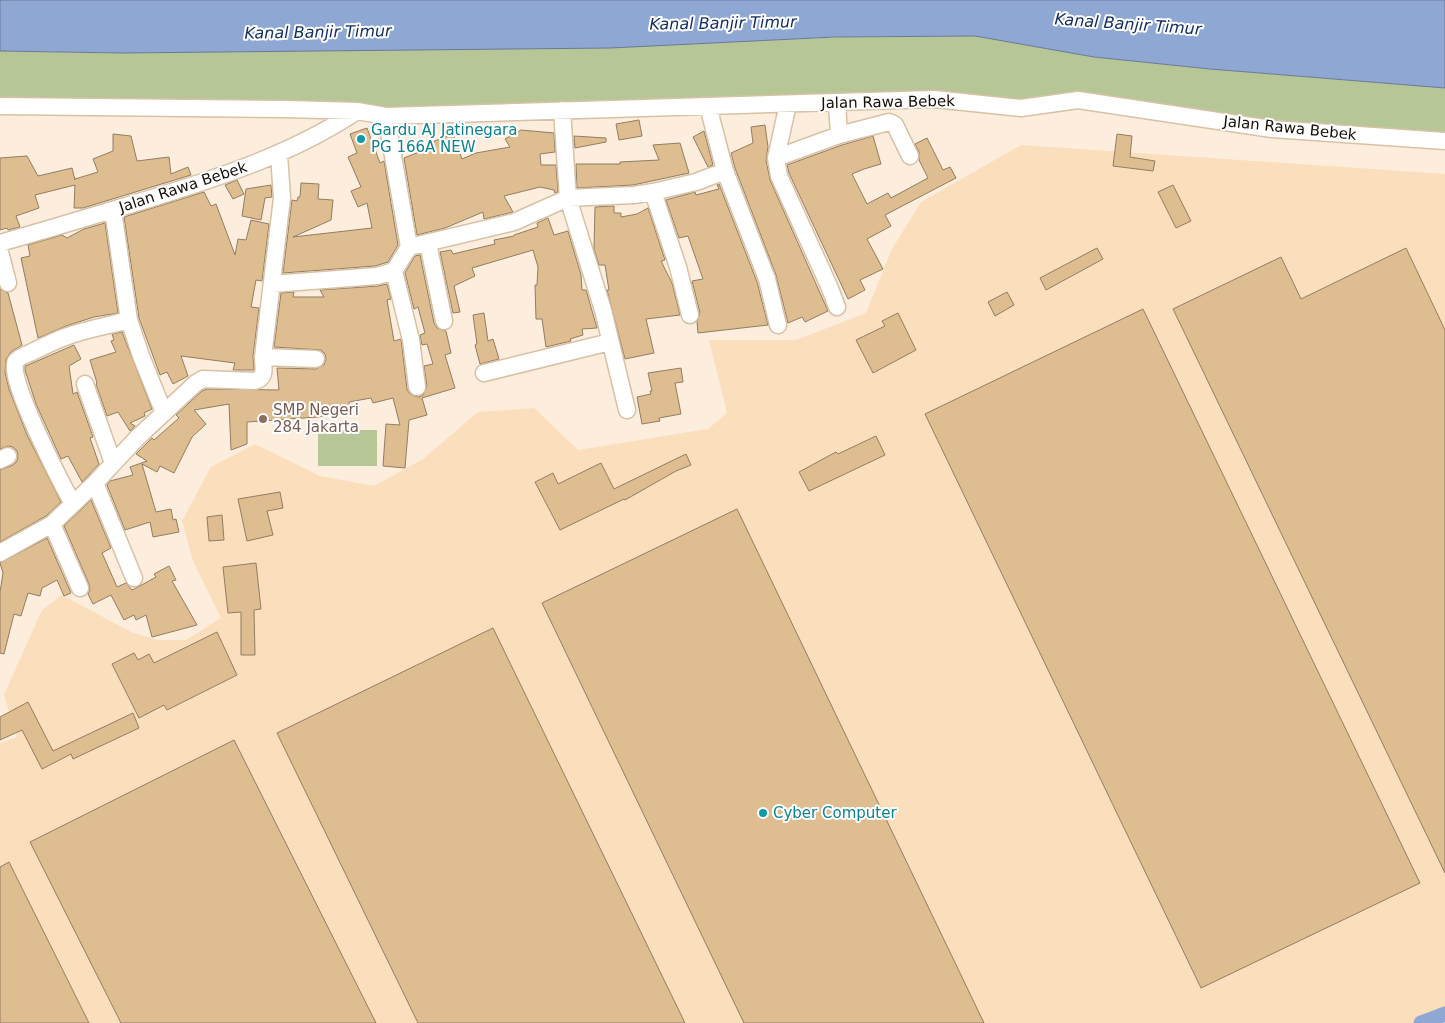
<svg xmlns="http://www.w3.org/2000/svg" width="1445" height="1023" font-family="'DejaVu Sans',sans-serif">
  <rect width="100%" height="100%" fill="#fceddc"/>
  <path fill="#fbdebb" d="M 1021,145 L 1445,174 L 1445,1023 L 0,1023 L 0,743 L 17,737 L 4,695 L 42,610 L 62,595 L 133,633 L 158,640 L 186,640 L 221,618 L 193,561 L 182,521 L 211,467 L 255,444 L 320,476 L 374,486 L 423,459 L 478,412 L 534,408 L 578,450 L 708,429 L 727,413 L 709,340 L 796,340 L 866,313 L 892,249 L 921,202 Z"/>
  <path fill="#b7c697" d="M 975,36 L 1094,57 L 1210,69 L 1445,88 L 1445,140 L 1078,100 L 1021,108 L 934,99 L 386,116 L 0,106 L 0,51 L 107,53 L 774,40 L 841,37 Z
    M 318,430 L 377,430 L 377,466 L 318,466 Z"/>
  <path fill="#8fa7d3" stroke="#6b7995" d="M 0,0 L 1445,0 L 1445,88 L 1210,69 L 1094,57 L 975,36 L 835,37 L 610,48 L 121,53 L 0,51 Z"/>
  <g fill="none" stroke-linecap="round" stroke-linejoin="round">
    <path stroke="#8fa7d3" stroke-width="15" d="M 1421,1023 L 1445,1014"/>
  </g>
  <path fill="#debd91" stroke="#927d62" d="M 639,120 L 642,136 L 619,140 L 616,124 Z
    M 765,125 L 768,147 L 766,160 L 770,180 L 828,311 L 805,322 L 802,317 L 788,323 L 776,275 L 735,168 L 731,153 L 753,143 L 751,127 Z
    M 367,128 L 380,163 L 384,161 L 398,245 L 388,262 L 375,266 L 283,273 L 292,200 L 297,201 L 298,197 L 300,197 L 301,183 L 319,184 L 318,199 L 333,200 L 331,220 L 293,237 L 372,228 L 367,203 L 358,207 L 351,191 L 361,187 L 348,157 L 357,153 L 350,134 Z
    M 521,130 L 554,133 L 555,152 L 540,154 L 541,165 L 556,165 L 558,192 L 555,193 L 554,190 L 540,187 L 504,196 L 513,212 L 484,219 L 483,212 L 445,228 L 417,235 L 404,158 L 434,146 L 432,142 L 453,134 L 462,159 L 476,153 L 510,147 L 505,139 Z
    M 704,131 L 713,165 L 708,167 L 693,137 Z
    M 113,134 L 131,136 L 137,161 L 169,157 L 171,174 L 188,167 L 191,175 L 83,208 L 74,208 L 75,185 L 35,195 L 39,208 L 16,216 L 20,227 L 8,230 L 7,228 L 0,230 L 0,158 L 27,156 L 38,176 L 72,168 L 75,180 L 75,179 L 98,172 L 93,159 L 113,151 Z
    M 1117,134 L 1132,136 L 1130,157 L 1155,161 L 1153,171 L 1113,166 Z
    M 574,136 L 606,138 L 606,142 L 575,148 Z
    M 873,136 L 881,164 L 864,169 L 852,174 L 867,204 L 888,193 L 891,198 L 928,178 L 919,160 L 919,152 L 915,144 L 927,138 L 943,170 L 950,167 L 956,178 L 885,215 L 891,226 L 867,239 L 883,269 L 860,280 L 865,290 L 848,299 L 789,173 L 787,165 L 842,145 Z
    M 680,143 L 689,173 L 633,185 L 577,188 L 576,164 L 620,164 L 620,162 L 659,160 L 653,145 Z
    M 237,180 L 244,194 L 233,199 L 225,185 Z
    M 719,184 L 757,282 L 768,325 L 698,333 L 697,322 L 700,313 L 692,281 L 703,279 L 688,236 L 679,238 L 666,200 L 695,192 L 696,195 L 719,189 L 717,185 Z
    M 271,185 L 272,197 L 265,198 L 261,220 L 242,216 L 246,189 Z
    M 1173,185 L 1191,221 L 1176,228 L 1158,192 Z
    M 204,192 L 211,206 L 216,204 L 235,255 L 238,239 L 246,240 L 251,220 L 269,224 L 262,281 L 256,280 L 251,307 L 259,308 L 253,356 L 254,370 L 233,370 L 235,363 L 181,356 L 188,376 L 173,384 L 167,372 L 160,375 L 139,318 L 124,217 Z
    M 614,206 L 614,213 L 621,213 L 621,217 L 637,214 L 648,208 L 665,260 L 661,261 L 672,283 L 680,315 L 646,319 L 654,353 L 625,359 L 607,290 L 609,290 L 605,265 L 599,265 L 594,249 L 595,207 Z
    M 548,218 L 554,235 L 568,231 L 581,275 L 582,290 L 586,290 L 597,328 L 582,329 L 583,335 L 570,339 L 571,341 L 546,347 L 542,319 L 536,319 L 535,285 L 537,285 L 538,267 L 533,250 L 472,268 L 475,276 L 454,286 L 460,312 L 453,313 L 440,252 L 451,250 L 453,254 L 495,244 L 494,240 L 514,236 L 514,235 L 538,227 L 537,223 Z
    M 105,223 L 118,313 L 94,317 L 66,326 L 38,338 L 21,258 L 30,256 L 28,245 L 62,235 L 67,238 L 84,229 Z
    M 1097,248 L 1103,259 L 1046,290 L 1040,278 Z
    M 1406,248 L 1445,330 L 1445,873 L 1173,309 L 1281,257 L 1301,299 Z
    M 420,255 L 434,323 L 437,328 L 446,331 L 451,353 L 445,355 L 455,388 L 422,398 L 427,415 L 409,420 L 405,468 L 383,466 L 386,424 L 400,425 L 393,398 L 373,403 L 371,398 L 349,402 L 349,410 L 318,417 L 247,422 L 247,444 L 231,450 L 229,404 L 194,410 L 206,424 L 192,437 L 174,473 L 160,466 L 157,472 L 142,464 L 156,512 L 171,509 L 173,520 L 176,519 L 179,532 L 153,537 L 150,522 L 125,530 L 107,485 L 110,481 L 133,475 L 130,467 L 147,461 L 136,454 L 152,438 L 154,440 L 179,418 L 176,415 L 202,391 L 207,389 L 279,390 L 277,368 L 316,369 L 324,365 L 326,359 L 325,354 L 321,350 L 274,347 L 281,293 L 294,292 L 293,297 L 324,297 L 320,290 L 378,286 L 387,284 L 391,299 L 387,300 L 394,341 L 401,339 L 407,389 L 409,393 L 414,396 L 419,397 L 423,395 L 427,386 L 424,366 L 433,364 L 427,344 L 422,345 L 420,335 L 425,333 L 418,307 L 414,309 L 405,273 L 415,256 Z
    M 0,289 L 8,293 L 22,345 L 11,352 L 6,359 L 5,372 L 9,389 L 27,435 L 61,502 L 46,516 L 0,542 L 0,470 L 13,465 L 17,461 L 18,456 L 17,451 L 13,447 L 8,446 L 0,449 Z
    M 1007,292 L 1014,305 L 995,316 L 988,302 Z
    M 1143,309 L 1420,883 L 1201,988 L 925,414 Z
    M 484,313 L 488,341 L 493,339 L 499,359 L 480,364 L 475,345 L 477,344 L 473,315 Z
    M 898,313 L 916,350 L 873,373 L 856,340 L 885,326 L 882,321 Z
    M 122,332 L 152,409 L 144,413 L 145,416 L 130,423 L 135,426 L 130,431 L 118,412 L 107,416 L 96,384 L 97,383 L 90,360 L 116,352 L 111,341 L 114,340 L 112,334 Z
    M 74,345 L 81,359 L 69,366 L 73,394 L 77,392 L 93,437 L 90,438 L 99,464 L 82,482 L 68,456 L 61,459 L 36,404 L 25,370 L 25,366 L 28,365 Z
    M 681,368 L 683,382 L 675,383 L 681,414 L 659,418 L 660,421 L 642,424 L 637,397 L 651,394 L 650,391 L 652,391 L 648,373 Z
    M 876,436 L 885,455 L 809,491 L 799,472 L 836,452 L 838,454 Z
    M 686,454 L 691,465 L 676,471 L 625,500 L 624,499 L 560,530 L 535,482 L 553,473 L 558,484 L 601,463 L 614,489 Z
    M 280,492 L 283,508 L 267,511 L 273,535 L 247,541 L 238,499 Z
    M 91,500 L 111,548 L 102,553 L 117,587 L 126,583 L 132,590 L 138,587 L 156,577 L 154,574 L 169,566 L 176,580 L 172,581 L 197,625 L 152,637 L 146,615 L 136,620 L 134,615 L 124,620 L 111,595 L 93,604 L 88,594 L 90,590 L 89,584 L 64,526 Z
    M 737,509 L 984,1023 L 744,1023 L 542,603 Z
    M 222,515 L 224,540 L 209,541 L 207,517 Z
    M 47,538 L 71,593 L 64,596 L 57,580 L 42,588 L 40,596 L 28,593 L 21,616 L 14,614 L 4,654 L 0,653 L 0,592 L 3,573 L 0,563 Z
    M 256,563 L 261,609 L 254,610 L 255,655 L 241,655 L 241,612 L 228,613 L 223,567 Z
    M 493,628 L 685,1023 L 418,1023 L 277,733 Z
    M 217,632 L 237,675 L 167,710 L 164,705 L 139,718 L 112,664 L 134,653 L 138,660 L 149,654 L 154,663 Z
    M 28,702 L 53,751 L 133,713 L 139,728 L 73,759 L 71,754 L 42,769 L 22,730 L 0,740 L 0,717 Z
    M 234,740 L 376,1023 L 121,1023 L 30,842 Z
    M 9,862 L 89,1023 L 0,1023 L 0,867 Z"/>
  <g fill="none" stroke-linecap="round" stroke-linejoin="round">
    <g stroke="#d8c1a5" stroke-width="19">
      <path id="minor" d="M 837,103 L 839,135
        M 788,104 L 776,158 L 779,176 L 829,286 L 837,307
        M 0,106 L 286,109 L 357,111 L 386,116 L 934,99 L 1021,108 L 1078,100 L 1272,129 L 1445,141
        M 708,106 L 725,171 L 767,279 L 778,325
        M 562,110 L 568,198 L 603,310 L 627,410
        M 776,158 L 839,135 L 889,122 L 895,125 L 910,156
        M 653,192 L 678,267 L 690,315
        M 113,210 L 129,320 L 141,356 L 164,413
        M 0,243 C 50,229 99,214 149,199 C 221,177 294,153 357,111
        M 428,243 L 444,321
        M 409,247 L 514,222 L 568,198 L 634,195 L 653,192 L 696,182 L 725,171
        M 0,252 L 8,283
        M 394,271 L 411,340 L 417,387
        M 272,284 L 377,276 L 394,271 L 409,247 L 386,116
        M 263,357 L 316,359
        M 484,373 L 610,342
        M 85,384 L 113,463
        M 0,460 L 8,456
        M 95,483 L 134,578
        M 73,504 C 63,486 5,375 16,361 C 19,357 27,354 32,352 C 46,345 60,338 74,334 C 92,328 111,325 129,320
        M 52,524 L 80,588
        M 0,553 L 52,524 L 95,483 L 138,437 L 196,383 L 203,379 L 255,381 C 267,377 263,368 263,357 L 282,198 L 279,154"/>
    </g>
    <use href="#minor" stroke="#fff" stroke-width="16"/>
  </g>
  <g fill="#0f9aa8" stroke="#fff" stroke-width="2">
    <circle cx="361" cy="139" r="5"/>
    <circle cx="763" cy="813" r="5"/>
  </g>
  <circle fill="#8d6e63" stroke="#fff" stroke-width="2" cx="263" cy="419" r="5"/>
  <g text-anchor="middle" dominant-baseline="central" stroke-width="4" stroke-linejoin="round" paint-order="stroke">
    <g font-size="15" fill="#160e05" stroke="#fff">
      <text transform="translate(888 102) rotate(-1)">Jalan Rawa Bebek</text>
      <text transform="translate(1290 128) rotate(6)">Jalan Rawa Bebek</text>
      <text transform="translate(183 187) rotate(-18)">Jalan Rawa Bebek</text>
    </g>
    <g font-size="15" fill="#0d838f" stroke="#fff" text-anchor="start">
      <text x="371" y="130">Gardu AJ Jatinegara<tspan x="371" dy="17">PG 166A NEW</tspan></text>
      <text x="773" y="813">Cyber Computer</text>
    </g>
    <g font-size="15" fill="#785e54" stroke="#fff" text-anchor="start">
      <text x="273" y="410">SMP Negeri<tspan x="273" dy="17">284 Jakarta</tspan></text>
    </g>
    <g font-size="16" font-style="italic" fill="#132e63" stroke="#fff">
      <text transform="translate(723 23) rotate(-1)">Kanal Banjir Timur</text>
      <text transform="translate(1128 24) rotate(4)">Kanal Banjir Timur</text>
      <text transform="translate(318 32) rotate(-1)">Kanal Banjir Timur</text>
    </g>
  </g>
</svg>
